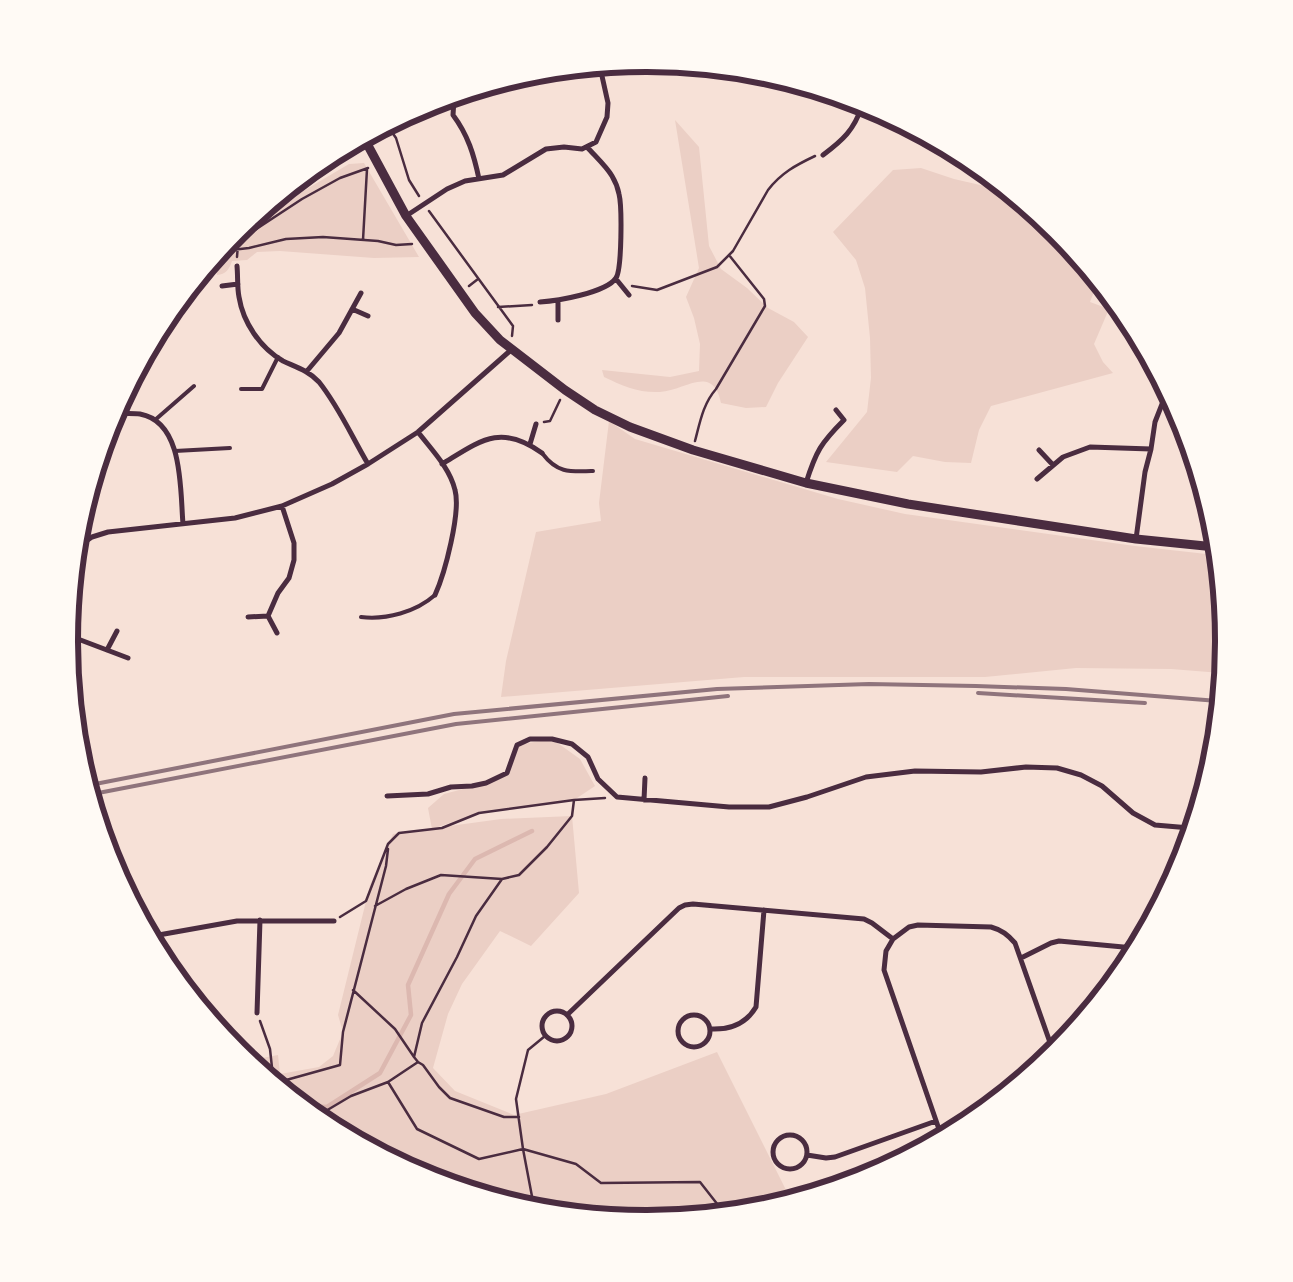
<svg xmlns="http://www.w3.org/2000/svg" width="1293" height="1282" font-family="'DM Sans',sans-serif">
  <rect width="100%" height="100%" fill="#f7e1d7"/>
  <path fill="#ebcfc5" d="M 675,120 L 699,147 L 709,246 L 721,269 L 747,288 L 768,308 L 794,322 L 808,337 L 778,383 L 766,407 L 746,408 L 721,403 C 713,363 684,391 660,392 C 638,393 623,386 604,377 L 602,370 L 670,377 L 699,371 L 700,344 L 694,318 L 686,297 L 699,268 Z
    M 364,163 L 419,257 L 374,258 L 280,251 L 257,252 L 247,260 L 232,261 C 229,270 226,274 217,275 L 216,267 L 210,268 L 239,233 L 256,219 L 349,164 Z
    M 921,168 L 954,179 L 1002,190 L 1055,233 L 1097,284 L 1090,302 L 1109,309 L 1094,344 L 1103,362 L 1113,373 L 991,406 L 979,430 L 971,463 L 945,462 L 913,456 L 897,472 L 826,462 L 867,412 L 871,378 L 870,338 L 865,288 L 856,260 L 833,232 L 893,170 Z
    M 609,421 L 635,439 L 838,499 L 905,514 L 1135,546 L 1215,555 L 1224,641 L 1221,673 L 1171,669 L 1076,668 L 985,677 L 744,677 L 501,697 L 506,661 L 536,532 L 601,521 L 599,503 Z
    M 552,739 L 580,759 L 595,786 L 574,800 L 479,813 L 435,828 L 501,819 L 572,816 L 579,893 L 531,946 L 500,931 L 462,984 L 448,1014 L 433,1068 L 455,1091 L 514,1115 L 606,1094 L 717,1052 L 790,1198 L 759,1207 L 646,1218 L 534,1207 L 425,1174 L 326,1121 L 252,1060 L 278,1055 L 280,1074 L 319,1067 L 333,1056 L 343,1032 L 338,1015 L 370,885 L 393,834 L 432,829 L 428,808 L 444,794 L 486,783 L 507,773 L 517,745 Z"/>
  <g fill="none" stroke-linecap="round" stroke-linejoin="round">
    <path stroke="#dcb8b0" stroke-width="4.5" d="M 308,1106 L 327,1107 L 380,1073 L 411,1015 L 408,985 L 449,894 L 475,859 L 532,831"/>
    <path stroke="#4a2c40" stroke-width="2.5" d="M 389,128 L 396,138 L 409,180 L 419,196
      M 429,211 L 513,326 L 512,336
      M 363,240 L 367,169
      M 223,251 L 249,248 L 286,239 L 323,237 L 378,241 L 396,245 L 412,244
      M 237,257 L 238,244 L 244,237 L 302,199 L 340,178 L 368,168
      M 469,286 L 478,279
      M 632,286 L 657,290 L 717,267 L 733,251 L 768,190 C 781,173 796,165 815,156
      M 498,307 L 532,305
      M 544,422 L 550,421 L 560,400
      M 695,441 C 700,422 703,404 716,389 L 765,306 L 764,299 L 729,255
      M 574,800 L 572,816 L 547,847 L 519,875 L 502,879 L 476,916 L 457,957 L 422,1023 L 414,1057 L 418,1062 L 388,1082 L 417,1129 L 479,1159 L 523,1149 L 576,1164 L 601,1183 L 700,1182 L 718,1205 L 735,1210
      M 375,906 L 406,889 L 441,875 L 502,879
      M 340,917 L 366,901 L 388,844 L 399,833 L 442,828 L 479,813 L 574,800 L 605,798
      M 353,990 L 395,1029 L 414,1057
      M 260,1021 L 270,1049 L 273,1077
      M 418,1062 L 423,1065 L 439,1087 L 450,1098 L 504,1117 L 519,1117
      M 279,1082 L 340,1065 L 343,1032 L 386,866 L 388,849
      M 319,1115 L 351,1096 L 388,1082
      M 534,1207 L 523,1149 L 516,1099 L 528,1050 L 545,1036"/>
    <path stroke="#4a2c40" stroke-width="4" d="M 241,389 L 262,389 L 278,357
      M 155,420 L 194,386
      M 175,451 L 230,448
      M 542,453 C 557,473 569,472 593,471
      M 361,617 C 386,620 416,612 435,595"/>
    <path stroke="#4a2c40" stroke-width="5" d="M 454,99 L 453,115 C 468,135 474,155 479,179
      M 823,155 C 843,140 854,130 862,106
      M 406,216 L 447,189 L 465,181 L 503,175 L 546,149 L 564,147 L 582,149 L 596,142 L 607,117 L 608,103 L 602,76 L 603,68
      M 237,266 C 238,276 237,287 239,297 C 243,322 260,348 283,361 C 296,367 309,371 319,382 C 339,407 352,437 368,464
      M 616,279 L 629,295
      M 222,286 L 238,284
      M 558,301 L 558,320
      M 540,302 C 556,301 606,293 616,278 C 622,269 622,206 619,194 C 618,189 615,181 612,176 C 606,166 595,156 587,147
      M 352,309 L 368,316
      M 307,371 L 339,333 L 361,293
      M 117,413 C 124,414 133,413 140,414 C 184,422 180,490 183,524
      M 123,414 L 124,401
      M 418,432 C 431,449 450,468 455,490 C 461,512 445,573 435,595
      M 530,444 L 536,424
      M 1039,450 L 1053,465
      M 442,464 C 480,441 500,423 542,453
      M 1037,479 L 1063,457 L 1090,447 L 1151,449
      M 806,483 C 816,451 821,443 844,420 L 836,410
      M 1136,539 L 1145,472 L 1151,449 L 1155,422 L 1166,394
      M 79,546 L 92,537 L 108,532 L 235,518 L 282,506 L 332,484 L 368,464 L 418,432 L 511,350
      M 268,616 L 278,593 L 289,578 L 294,560 L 294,543 L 282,506
      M 248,617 L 268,616 L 277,633
      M 70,636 L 128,658
      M 107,650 L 117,631
      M 387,796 L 428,794 L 451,787 L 472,786 L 486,783 L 507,773 L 517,745 L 530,739 L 552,739 L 572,744 L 588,757 L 598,779 L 617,797 L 729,807 L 769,807 L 807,797 L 866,777 L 915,771 L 981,772 L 1026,767 L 1057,768 L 1081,775 L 1102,786 L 1133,813 L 1155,825 L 1190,828
      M 644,800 L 645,778
      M 153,936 L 237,921 L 334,921
      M 893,939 L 886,951 L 884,970 L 941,1135
      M 1021,958 L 1051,943 L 1059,941 L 1134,948
      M542 1026a15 15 0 1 1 30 0a15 15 0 1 1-30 0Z
      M 257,1013 L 260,920
      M 567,1015 L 679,908 L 685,905 L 693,904 L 864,919 L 872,923 L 893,939 L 909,927 L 918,925 L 991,927 C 1002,930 1008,935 1015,943 L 1053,1051
      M678 1031a16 16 0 1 1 32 0a16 16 0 1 1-32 0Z
      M 710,1029 C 729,1030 746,1024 756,1007 L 764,910
      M773 1152a17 17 0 1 1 34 0a17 17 0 1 1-34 0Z
      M 807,1155 L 826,1158 L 835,1157 L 936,1121"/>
    <path stroke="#4a2c40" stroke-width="9" d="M 365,140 L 406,216 L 475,313 L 500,340 L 565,390 L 595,410 L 630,427 L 693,450 L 806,483 L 908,504 L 1136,539 L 1215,547"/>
    <path stroke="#8f747c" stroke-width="4" d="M 978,693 L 1145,703
      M 90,785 L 454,714 L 717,689 L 869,684 L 976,686 L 1066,689 L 1218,701
      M 93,794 L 456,724 L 728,696"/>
  </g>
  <path d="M0 0H1293V1282H0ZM646 72H647A568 568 0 0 1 1215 640V642A568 568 0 0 1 647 1210H646A568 568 0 0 1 78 642V640A568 568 0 0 1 646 72Z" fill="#fffaf5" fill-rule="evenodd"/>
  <path fill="none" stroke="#4a2c40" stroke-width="6" d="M646 72H647A568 568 0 0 1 1215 640V642A568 568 0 0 1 647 1210H646A568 568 0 0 1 78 642V640A568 568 0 0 1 646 72Z"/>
</svg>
